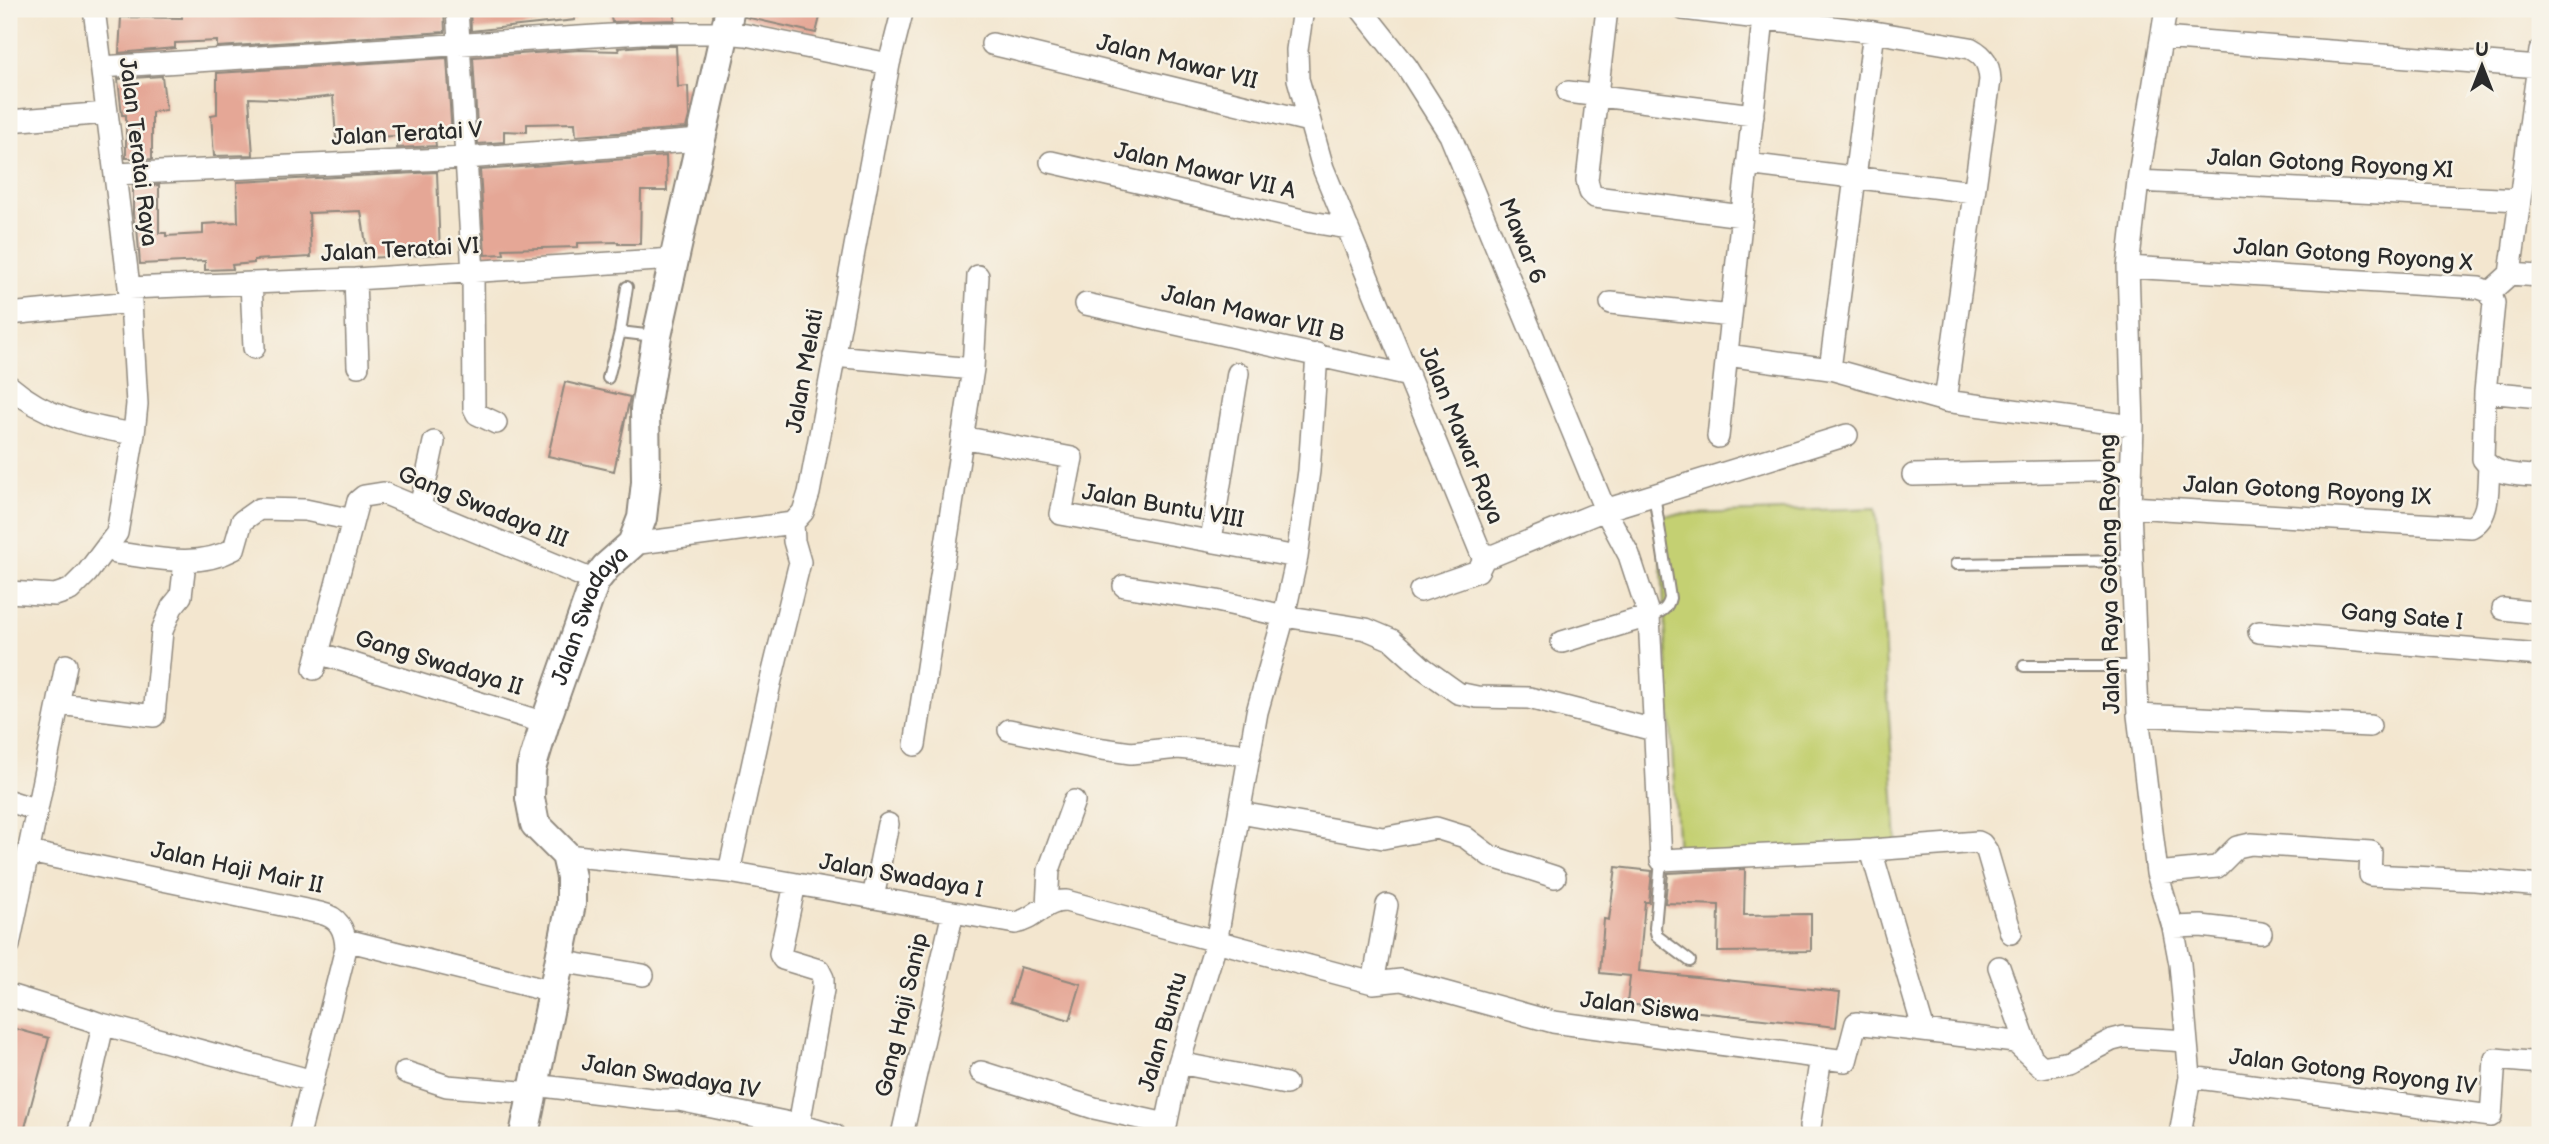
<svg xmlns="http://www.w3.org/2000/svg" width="2549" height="1144" font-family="'Balsamiq Sans',sans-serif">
  <rect width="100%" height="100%" fill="#f7f3e8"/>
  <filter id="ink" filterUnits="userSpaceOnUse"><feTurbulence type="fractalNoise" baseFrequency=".0143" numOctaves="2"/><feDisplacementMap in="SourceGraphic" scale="14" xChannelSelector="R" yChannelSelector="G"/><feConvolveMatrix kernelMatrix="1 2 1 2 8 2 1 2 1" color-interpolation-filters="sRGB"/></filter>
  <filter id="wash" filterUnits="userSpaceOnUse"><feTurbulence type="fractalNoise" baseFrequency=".00686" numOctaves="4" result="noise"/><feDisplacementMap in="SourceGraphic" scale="28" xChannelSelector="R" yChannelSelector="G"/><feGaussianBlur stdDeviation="1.57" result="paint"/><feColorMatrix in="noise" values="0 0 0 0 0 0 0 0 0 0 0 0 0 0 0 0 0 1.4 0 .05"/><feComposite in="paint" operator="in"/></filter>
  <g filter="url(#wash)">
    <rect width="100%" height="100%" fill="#f3e6cf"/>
    <path fill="#c4d072" stroke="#787e4e" stroke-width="2" d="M 1876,508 L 1897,844 L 1678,856 L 1659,515 Z"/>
    <g id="blocks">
      <path fill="#e5a796" d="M 229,9 L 230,11 L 444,9 L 445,32 L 217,47 L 217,41 L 175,43 L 175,48 L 119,53 L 121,17 L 182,18 L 182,13 Z
        M 470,9 L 574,9 L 575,20 L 471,31 Z
        M 609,9 L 675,9 L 675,20 L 612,22 Z
        M 746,9 L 822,9 L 816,33 L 745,17 Z
        M 642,46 L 676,46 L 678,87 L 688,86 L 689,116 L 686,128 L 576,136 L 575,123 L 527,124 L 527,132 L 504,131 L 504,142 L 478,144 L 473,57 L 580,50 L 619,51 L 618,48 Z
        M 447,58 L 452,137 L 435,138 L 436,146 L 397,148 L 397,136 L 336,138 L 333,96 L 299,100 L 249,98 L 253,155 L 214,156 L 211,115 L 217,114 L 217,73 Z
        M 162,76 L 166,110 L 152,112 L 152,159 L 134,160 L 134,158 L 126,158 L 126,115 L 122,115 L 118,79 Z
        M 666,156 L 667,191 L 641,191 L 640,244 L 618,244 L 618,242 L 578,243 L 578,247 L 503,249 L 504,254 L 485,255 L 480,170 Z
        M 437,172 L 440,254 L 368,258 L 361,211 L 309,213 L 311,257 L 254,260 L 254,263 L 232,265 L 233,269 L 205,270 L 205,261 L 140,264 L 137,227 L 135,227 L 133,214 L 133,186 L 159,185 L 159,233 L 166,233 L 166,236 L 203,234 L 203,224 L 238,222 L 237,182 Z
        M 565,382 L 630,397 L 614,471 L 548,456 Z
        M 1616,867 L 1652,871 L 1649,902 L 1645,902 L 1639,971 L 1840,992 L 1836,1027 L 1627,1004 L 1630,976 L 1600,973 L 1604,919 L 1609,920 Z
        M 1745,869 L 1744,915 L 1811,914 L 1811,951 L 1718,952 L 1719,905 L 1665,903 L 1668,873 Z
        M 1020,967 L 1081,984 L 1070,1020 L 1010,1002 Z
        M 9,1027 L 49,1038 L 23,1135 L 9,1135 Z"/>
    </g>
  </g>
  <g filter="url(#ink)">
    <use href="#blocks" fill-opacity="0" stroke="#8f887d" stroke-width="2"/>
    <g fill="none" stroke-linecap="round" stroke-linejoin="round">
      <g stroke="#8f887d" stroke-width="14">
        <path id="service" d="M 620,332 L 627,287
          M 608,378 L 620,332 L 654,336
          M 1956,564 L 2131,561
          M 1649,616 C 1660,612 1667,611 1670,598 L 1654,494
          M 2024,666 L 2136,666
          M 1661,860 L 1655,928 L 1657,936 L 1690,961"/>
      </g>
      <g stroke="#8f887d" stroke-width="24">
        <path id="minor" d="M 457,9 L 473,273 L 474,408 L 477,414 L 496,423
          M 1303,9 L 1297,50 L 1298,79 L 1323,168 L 1481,553 L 1492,556 L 1605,510 L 1847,435
          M 1361,9 L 1407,67 L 1450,135 L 1605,510 L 1629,555 L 1649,616 L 1661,860 L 1871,850 L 1978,842 L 1982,844 L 1987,851 L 2011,933
          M 1607,9 L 1587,180 L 1590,192 L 1595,197 L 1742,216
          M 1683,9 L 1874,32 L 1970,48 C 1985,56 1989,64 1990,80 L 1945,401
          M 2166,9 L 2138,181 L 2128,267 L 2133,426 L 2130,507 L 2138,715 L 2157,873 L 2173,927 L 2180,964 L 2190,1077 L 2180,1135
          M 2162,38 L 2539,67
          M 992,44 L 1309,121
          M 101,67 L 642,33 L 725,33 L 746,35 L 889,64
          M 1568,92 L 1753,115
          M 9,121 L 107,113
          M 1051,162 L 1311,222 L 1348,228
          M 1747,164 L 1973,192
          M 115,174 L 466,158 L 701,140
          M 2138,181 L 2520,200
          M 2128,267 L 2479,288 L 2490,292
          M 2510,274 L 2540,276
          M 355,279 L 358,366
          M 251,283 L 254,348
          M 129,288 L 355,279 L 674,259
          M 2490,292 L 2510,274 L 2540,51
          M 2490,292 L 2494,303 L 2485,392 L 2483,459 C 2495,477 2521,474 2540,477
          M 1611,303 L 1731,316
          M 1086,304 L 1409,376
          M 9,314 L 131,302
          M 1727,355 L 1830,369 L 1945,401 L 2133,426
          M 834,356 L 973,369 L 978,276
          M 1830,369 L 1874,32
          M 9,386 C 46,418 86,426 134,434 L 137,404 L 131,302 L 94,9
          M 2485,392 L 2540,397
          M 962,437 L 1072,458 L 1061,514 L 1297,557
          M 1718,437 L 1763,19
          M 1913,475 L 2131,470
          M 2130,507 L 2471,527 C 2491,517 2487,488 2489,468
          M 420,508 L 434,442
          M 1211,540 L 1238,373
          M 632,544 L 793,523 L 803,512 L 809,493 L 889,64 L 903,9
          M 107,546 L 116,553 C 156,558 197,569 234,549 L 242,521 L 259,509 L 305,510 L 353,520
          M 1124,586 L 1217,601 L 1284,616 L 1366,629 L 1392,640 L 1423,668 L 1458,693 L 1477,697 L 1529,698 L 1654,730
          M 1420,591 L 1478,571 L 1486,555
          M 9,592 L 55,595 L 70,590 L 87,573 L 117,533 L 134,434
          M 2503,609 L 2540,613
          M 2259,632 L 2540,655
          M 1562,642 L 1649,616
          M 318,653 L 545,723
          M 314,669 L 358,501 L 364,496 L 383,493 L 595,581
          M 60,704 L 154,716 L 162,631 L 172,607 L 181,596 L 185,562
          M 2138,715 L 2370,726
          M 1009,730 L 1096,748 L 1131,753 L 1178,748 L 1250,755
          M 915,745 L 973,369
          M 9,801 L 37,810 L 9,945
          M 37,810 L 66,665
          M 1240,813 L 1383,838 L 1436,828 L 1465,837 L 1490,856 L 1555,877
          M 1871,850 L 1924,1031
          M 29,852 L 320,913 C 339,917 345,929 346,948 L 299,1135
          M 566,855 L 729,872 L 1015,923 C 1035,920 1045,900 1066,901 L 1373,983 L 1401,980 L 1553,1022 L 1846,1061 L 1856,1023 L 2015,1042 L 2042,1067 L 2069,1062 L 2112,1040 L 2124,1037 L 2186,1041
          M 729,872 L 770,684 L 800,562 L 794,541 L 793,523
          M 2157,873 L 2217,867 L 2237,847 L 2251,844 L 2371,852 L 2370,875 L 2475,880 L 2540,886
          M 795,884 L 780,954 L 783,959 L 819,970 L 823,978 L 823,990 L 799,1125
          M 873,898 L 888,824
          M 1047,906 L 1049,870 L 1074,801
          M 2173,927 L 2201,926 L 2261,933
          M 346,940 L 553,992
          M 559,961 L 643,975
          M 1999,967 L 2031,1056
          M 1373,983 L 1387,905
          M 9,995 L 87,1019 L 98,1023 L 102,1030 L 78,1135
          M 98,1023 L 313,1081
          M 1179,1063 L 1286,1084
          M 405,1072 L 447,1086 L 533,1093
          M 981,1072 L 1094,1108 L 1166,1124
          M 2190,1077 L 2491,1116 L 2495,1059 L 2540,1063
          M 534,1085 L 660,1100 L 679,1100 L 799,1125 L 834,1135
          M 1810,1127 L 1821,1057
          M 902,1135 L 953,912
          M 1164,1135 L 1179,1063 L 1216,943 L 1257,712 L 1284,616 L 1297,557 L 1309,471 L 1317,354"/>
      </g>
      <g stroke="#8f887d" stroke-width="32">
        <g id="tertiary">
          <path id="s1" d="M 524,1135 L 571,904 L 571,877 L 566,855 L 535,824 L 530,798 L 531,769 L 545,723 L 595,581 L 606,567 L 632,544 L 642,518 L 646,482 L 645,409 L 657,336 L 730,9"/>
        </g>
      </g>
      <use href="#service" stroke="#fff" stroke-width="10"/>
      <use href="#minor" stroke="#fff" stroke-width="21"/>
      <use href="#tertiary" stroke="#fff" stroke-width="28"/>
    </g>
  </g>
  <g text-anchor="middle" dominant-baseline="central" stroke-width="5" stroke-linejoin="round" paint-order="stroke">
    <g font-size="23" fill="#2b2b2b" stroke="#f7f3e8">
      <text transform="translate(1177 62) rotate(14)">Jalan Mawar VII</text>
      <text transform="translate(407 134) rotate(-3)">Jalan Teratai V</text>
      <text transform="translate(138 152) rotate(83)">Jalan Teratai Raya</text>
      <text transform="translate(2330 164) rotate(3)">Jalan Gotong Royong XI</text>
      <text transform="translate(1205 171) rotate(13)">Jalan Mawar VII A</text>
      <text transform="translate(1522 241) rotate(68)">Mawar 6</text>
      <text transform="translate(400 250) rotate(-3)">Jalan Teratai VI</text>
      <text transform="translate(2353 255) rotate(4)">Jalan Gotong Royong X</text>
      <text transform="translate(1253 314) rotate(13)">Jalan Mawar VII B</text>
      <text transform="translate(805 371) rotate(-80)">Jalan Melati</text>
      <text transform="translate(1461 435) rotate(68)">Jalan Mawar Raya</text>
      <text transform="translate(2307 491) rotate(3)">Jalan Gotong Royong IX</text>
      <text transform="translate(1163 506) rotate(10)">Jalan Buntu VIII</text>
      <text transform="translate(483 507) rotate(22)">Gang Swadaya III</text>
      <text transform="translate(2110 574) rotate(-91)">Jalan Raya Gotong Royong</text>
      <text transform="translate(2402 617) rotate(5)">Gang Sate I</text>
      <text stroke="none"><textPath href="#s1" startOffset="550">Jalan Swadaya</textPath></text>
      <text transform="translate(439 663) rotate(17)">Gang Swadaya II</text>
      <text transform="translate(237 868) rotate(12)">Jalan Haji Mair II</text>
      <text transform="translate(901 876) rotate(10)">Jalan Swadaya I</text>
      <text transform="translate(1640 1007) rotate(7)">Jalan Siswa</text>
      <text transform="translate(902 1015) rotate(-77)">Gang Haji Sanip</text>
      <text transform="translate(1163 1032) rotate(-74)">Jalan Buntu</text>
      <text transform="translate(2353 1072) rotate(7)">Jalan Gotong Royong IV</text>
      <text transform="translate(671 1077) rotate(9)">Jalan Swadaya IV</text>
    </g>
  </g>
  <rect width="2549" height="1144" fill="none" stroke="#f7f3e8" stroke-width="35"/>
  <g transform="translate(2482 66)" stroke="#f7f3e8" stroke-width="5" paint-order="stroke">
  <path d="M0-5L12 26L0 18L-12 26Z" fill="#2b2b2b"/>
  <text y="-10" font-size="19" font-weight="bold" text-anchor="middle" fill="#2b2b2b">U</text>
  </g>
</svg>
